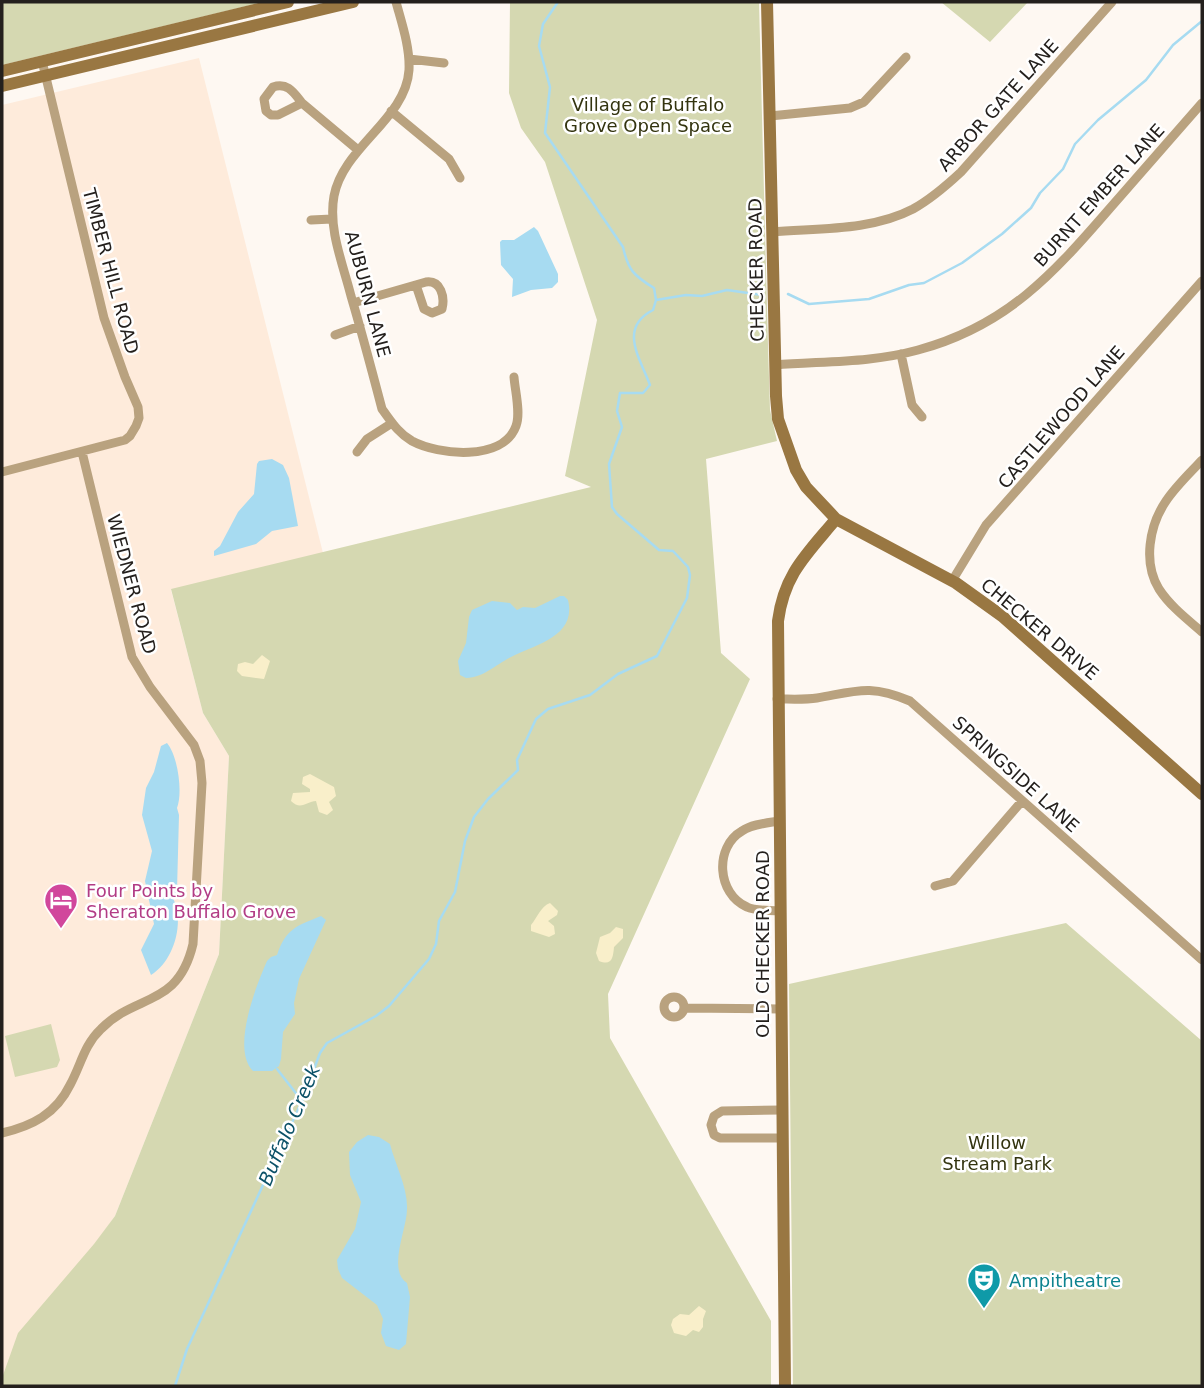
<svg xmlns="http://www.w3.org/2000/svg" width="1204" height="1388" font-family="'DejaVu Sans',sans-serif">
  <rect width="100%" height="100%" fill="#fef8f2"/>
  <path fill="#feebdb" d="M 199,58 L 323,553 L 171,590 L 203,713 L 229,756 L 219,954 L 115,1216 L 2,1378 L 2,105 Z"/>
  <path fill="#d5d8b1" d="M 2,2 L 263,2 L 2,65 Z
    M 510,2 L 759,2 L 768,345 L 770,410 L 777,441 L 706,459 L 721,653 L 750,679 L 608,994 L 610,1038 L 771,1321 L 771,1386 L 2,1386 L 2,1378 L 18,1333 L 94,1244 L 115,1216 L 219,954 L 229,756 L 203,713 L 171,589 L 591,487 L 565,476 L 597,320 L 545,162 L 521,128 L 509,93 Z
    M 941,2 L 1028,2 L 990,42 Z
    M 1066,923 L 1202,1041 L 1202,1386 L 793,1386 L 789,984 Z
    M 51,1024 L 60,1060 L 57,1067 L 15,1077 L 5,1036 Z"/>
  <path fill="#f9efca" d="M 262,655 L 270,661 L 264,679 L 242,676 L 237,671 L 238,664 L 245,662 L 253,664 Z
    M 310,774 L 334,787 L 336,796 L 329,802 L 333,810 L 327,815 L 319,812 L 316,801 C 307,801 301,811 291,801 L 293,793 L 310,792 L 310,789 L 302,784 L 303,777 Z
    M 550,903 L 558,911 L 557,915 L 548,921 L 554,926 L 555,934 L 549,937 L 531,931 L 531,925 C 537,918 541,906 550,903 Z
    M 616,927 L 623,929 L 623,938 L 614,947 C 613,958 612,966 599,961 L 596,953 L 600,937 L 610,933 Z
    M 699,1306 L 706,1311 L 703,1319 L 703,1327 L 699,1332 L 693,1330 L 686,1336 L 674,1333 L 671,1325 L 673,1319 L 680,1314 L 689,1315 Z"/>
  <path fill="#a7dbf1" d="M 534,227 L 538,231 L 558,274 L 558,282 L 552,288 L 531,290 L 512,297 L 513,279 L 501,265 L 500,242 L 502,240 L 514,240 Z
    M 272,459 L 283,465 L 289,478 L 298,526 L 272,531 L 256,544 L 214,556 L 214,551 L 220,546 L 238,512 L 254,494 L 257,464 L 259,461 Z
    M 560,596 L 564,596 L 568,600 C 577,637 534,645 511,657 C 495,665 485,677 466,678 L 460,675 L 458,661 L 466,643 L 469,617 L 472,610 L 492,601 L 510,603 L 517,610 L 523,607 L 535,608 Z
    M 167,743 C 178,756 183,793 177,808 L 179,815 L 177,890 L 173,898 C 185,922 174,961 151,975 L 141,950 L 154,924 L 145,881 L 152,851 L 142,815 L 146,788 L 154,772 L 161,746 Z
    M 321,916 L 326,920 L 299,979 L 294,1003 L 295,1014 L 283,1032 L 281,1059 L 279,1066 L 272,1071 L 253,1071 C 231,1049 256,986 267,961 L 271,957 L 277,955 C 286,928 297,926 321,916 Z
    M 368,1135 L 379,1137 L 390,1144 C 395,1164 408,1188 407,1209 C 407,1229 387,1270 407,1283 L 410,1297 L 406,1344 L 399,1350 L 386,1346 L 381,1333 L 383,1319 L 377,1305 L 342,1278 L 338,1269 L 337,1260 L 355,1229 L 361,1202 L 350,1175 L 349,1152 L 357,1142 Z"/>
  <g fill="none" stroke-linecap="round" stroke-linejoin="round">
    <path stroke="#a7dbf1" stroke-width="2.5" d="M 788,294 L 809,304 L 869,299 L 909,285 L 924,283 L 962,263 L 1002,234 L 1031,208 L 1040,193 L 1063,169 L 1075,144 L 1098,120 L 1146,80 L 1173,45 L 1202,21
      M 656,300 L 686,295 L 702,296 L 727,290 L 762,295
      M 277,1069 L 302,1101
      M 175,1386 L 187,1349 L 302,1101 L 320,1053 L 327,1043 L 376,1016 L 389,1006 L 429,959 L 436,944 L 439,921 L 455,892 L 465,841 L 474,817 L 488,799 L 518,770 L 517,760 L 536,719 L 548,709 L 590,695 L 618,674 L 657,656 L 687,598 L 690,575 L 688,567 L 673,551 L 659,550 L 617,514 L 612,507 L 609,464 L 622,427 L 617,411 L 620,393 L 643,393 L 650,385 C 640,358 618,328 653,310 L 656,300 L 654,288 C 634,276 628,270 623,247 L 545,133 L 550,87 L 539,46 L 543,24 L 558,2"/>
    <path stroke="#b9a27f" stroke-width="9" d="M 396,2 C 402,24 410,47 409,70 C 406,119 343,147 334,196 C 328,229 343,264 351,296 C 362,333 372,371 382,409 C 391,421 398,433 412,441 C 438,455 503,462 516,426 C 521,413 515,391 514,377
      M 409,59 L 444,63
      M 302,103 C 294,93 288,82 273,87 L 264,99 L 266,111 L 271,115 L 278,115 L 302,103 L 358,150
      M 391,111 L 449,159 L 460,178
      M 770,116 L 850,108 L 864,102 L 906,57
      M 311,220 L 332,219
      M 772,232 C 818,228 871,231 913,209 C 931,199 946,186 961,172 L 1112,2
      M 353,303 L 426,282 C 441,280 445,297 442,309 L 432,313 L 424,309 L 416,285
      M 335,335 L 360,326
      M 901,354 L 912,405 L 922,417
      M 775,365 C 823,361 871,363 918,350 C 1007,326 1053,274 1111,207 C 1142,172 1172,137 1202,103
      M 357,452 L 367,439 L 392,423
      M 1202,460 C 1190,473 1176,486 1166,501 C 1149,526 1143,563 1159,589 C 1170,606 1187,619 1202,632
      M 2,472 L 125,440 L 130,436 L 136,426 L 139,418 L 138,407 L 125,377 L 104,318 L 42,61
      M 952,581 L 986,525 L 1202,281
      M 777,699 C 790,699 804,700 817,698 C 857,691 870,684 910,701 L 1202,960
      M 779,821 C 767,823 752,824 742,831 C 714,847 717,894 747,907 C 755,911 769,910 779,911
      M 935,886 L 953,881 L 1022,801
      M664 1007a10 10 0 1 1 20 0a10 10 0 1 1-20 0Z
      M 685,1008 L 780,1009
      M 781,1110 L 722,1111 L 714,1116 L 711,1125 L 714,1135 L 720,1138 L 781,1138
      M 2,1133 C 32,1126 56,1114 70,1085 C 81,1065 84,1045 101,1029 C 136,993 178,1008 193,944 L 202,783 L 200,761 L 194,745 L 150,687 L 132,657 L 82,452"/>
    <path stroke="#997742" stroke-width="12" d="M 767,2 L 776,396 L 778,419 L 796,470 L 806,487 L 836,519 L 956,583 L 1002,616 L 1202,794
      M 2,71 L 288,2
      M 2,86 L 353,2
      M 785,1386 L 778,621 C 784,574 807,554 836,519"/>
  </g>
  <defs>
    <g id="hotel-pin" transform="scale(1.75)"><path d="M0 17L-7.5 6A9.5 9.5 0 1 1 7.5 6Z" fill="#d1479c" stroke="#fff"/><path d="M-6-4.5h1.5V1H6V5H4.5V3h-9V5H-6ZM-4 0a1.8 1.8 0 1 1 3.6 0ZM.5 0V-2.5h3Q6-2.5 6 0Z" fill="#fff"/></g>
    <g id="theatre-pin" transform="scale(1.75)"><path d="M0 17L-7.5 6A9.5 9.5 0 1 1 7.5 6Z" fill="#0f9aa8" stroke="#fff"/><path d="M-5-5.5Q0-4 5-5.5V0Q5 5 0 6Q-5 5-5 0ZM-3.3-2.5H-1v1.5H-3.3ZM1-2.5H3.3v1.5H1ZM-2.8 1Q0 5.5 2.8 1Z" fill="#fff"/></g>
  </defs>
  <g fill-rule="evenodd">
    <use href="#hotel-pin" x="61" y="900"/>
    <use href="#theatre-pin" x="984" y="1280"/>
  </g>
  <g text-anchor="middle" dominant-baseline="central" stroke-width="5" stroke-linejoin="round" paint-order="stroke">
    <g font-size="18" fill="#33340f" stroke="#fff">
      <text x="648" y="104">Village of Buffalo<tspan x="648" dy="21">Grove Open Space</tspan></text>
      <text x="997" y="1142">Willow<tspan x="997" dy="21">Stream Park</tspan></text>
    </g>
    <g font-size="18" fill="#24201d" stroke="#fff">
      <text transform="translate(998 105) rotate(-48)">ARBOR GATE LANE</text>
      <text transform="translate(1099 195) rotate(-48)">BURNT EMBER LANE</text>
      <text transform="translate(756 270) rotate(-91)">CHECKER ROAD</text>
      <text transform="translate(111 271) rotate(75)">TIMBER HILL ROAD</text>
      <text transform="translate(368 294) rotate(75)">AUBURN LANE</text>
      <text transform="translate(1061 417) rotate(-49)">CASTLEWOOD LANE</text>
      <text transform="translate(132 584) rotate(75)">WIEDNER ROAD</text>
      <text transform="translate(1040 629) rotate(40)">CHECKER DRIVE</text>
      <text transform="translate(1016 774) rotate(42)">SPRINGSIDE LANE</text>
      <text transform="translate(762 944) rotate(-90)">OLD CHECKER ROAD</text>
    </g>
    <g font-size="18" fill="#b23c85" stroke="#fff" text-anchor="start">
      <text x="86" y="890">Four Points by<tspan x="86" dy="21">Sheraton Buffalo Grove</tspan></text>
    </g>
    <g font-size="18" fill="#0d838f" stroke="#fff" text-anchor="start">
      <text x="1009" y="1280">Ampitheatre</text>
    </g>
    <g font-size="19" font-style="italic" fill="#0b5168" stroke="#fff">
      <text transform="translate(289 1125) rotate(-67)">Buffalo Creek</text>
    </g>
  </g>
  <rect width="1204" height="1388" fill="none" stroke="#24201d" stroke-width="7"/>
</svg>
